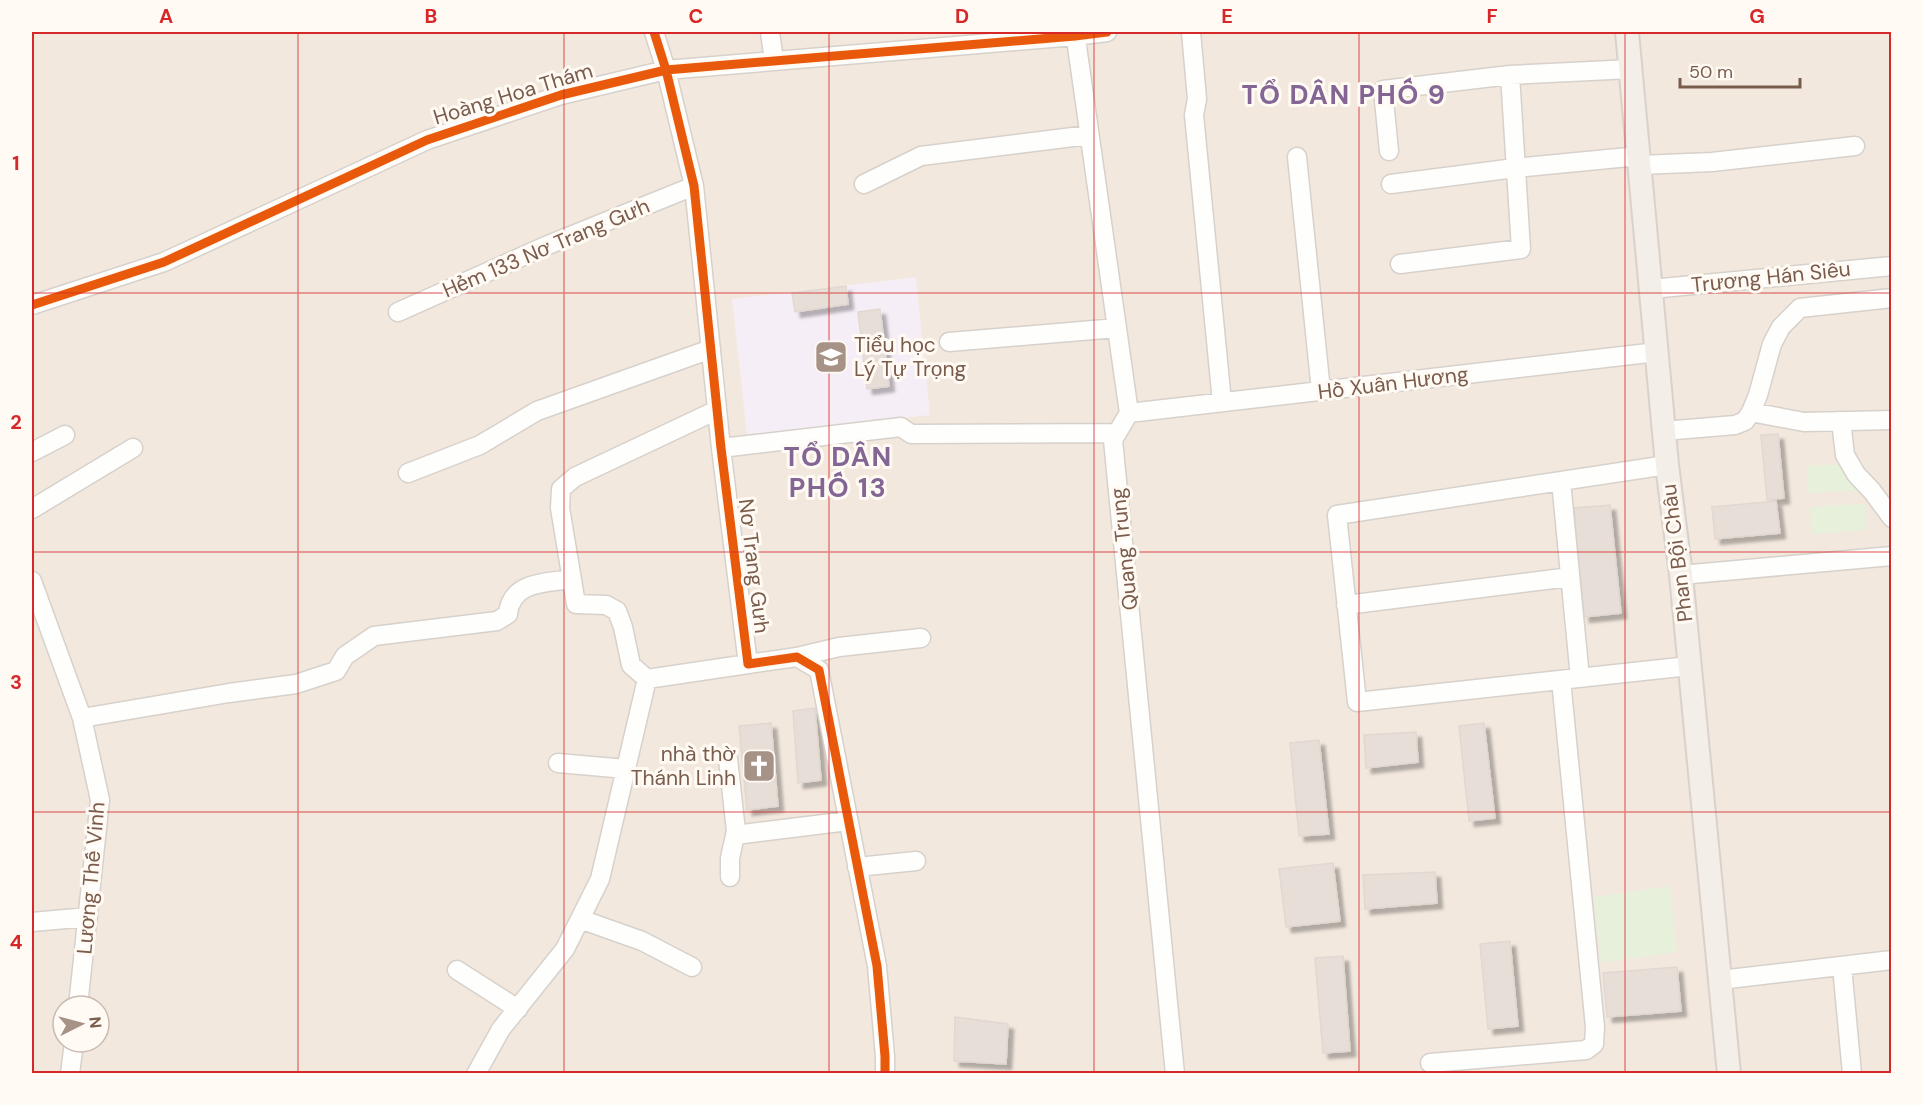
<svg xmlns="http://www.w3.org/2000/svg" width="1923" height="1105" font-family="'DM Sans',sans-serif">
  <defs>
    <filter id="shadow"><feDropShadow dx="5.5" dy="5.5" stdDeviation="1.5" flood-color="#0004"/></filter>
  </defs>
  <rect width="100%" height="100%" fill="#f9f5f0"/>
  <path fill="#f2e8de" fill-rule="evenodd" d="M 32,32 L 1891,32 L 1891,1073 L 32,1073 ZM 63,1006 L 99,1006 L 99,1042 L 63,1042 Z"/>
  <path fill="#f6eef6" d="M 916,277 L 930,415 L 747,435 L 732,299 Z"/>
  <path fill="#e7f0db" d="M 1864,463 L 1865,490 L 1808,493 L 1807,466 Z
    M 1865,504 L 1867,530 L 1811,534 L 1810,507 Z
    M 1670,886 L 1677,952 L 1601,963 L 1594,897 Z"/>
  <path fill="#e6ded7" stroke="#e2d8d2" stroke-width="1.5" filter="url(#shadow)" d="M 846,286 L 848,304 L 795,312 L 792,293 Z
    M 880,309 L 889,386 L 867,389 L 858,312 Z
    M 1778,434 L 1784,498 L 1767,500 L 1761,435 Z
    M 1776,501 L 1780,533 L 1715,539 L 1712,507 Z
    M 1610,505 L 1621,613 L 1584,617 L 1574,508 Z
    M 815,708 L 821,780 L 798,783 L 793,711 Z
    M 771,723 L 778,806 L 747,810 L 739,726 Z
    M 1484,723 L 1495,818 L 1469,821 L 1459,726 Z
    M 1416,732 L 1418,762 L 1366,768 L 1364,735 Z
    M 1319,740 L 1329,834 L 1299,836 L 1290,743 Z
    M 1333,863 L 1340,921 L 1286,927 L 1279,869 Z
    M 1435,872 L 1437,903 L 1365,909 L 1363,875 Z
    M 1510,941 L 1518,1026 L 1488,1029 L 1480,944 Z
    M 1343,956 L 1350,1051 L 1323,1053 L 1315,958 Z
    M 1677,967 L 1681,1011 L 1607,1017 L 1603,973 Z
    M 955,1017 L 1008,1024 L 1006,1064 L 954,1061 Z"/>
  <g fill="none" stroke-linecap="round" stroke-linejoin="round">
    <g stroke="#d7d1cb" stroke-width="21">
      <path id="minor" d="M 654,32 L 666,70 L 694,186 L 721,448 L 748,664 L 797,657 L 819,670 L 877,966 L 885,1056 L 885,1074
        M 770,32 L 774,61
        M 1075,32 L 1129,413 L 1113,440 L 1175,1074
        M 1191,32 L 1197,99 L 1194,115 L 1222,402
        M 1389,151 L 1383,90 L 1510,75 L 1631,69
        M 1297,157 L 1321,391
        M 1640,165 L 1712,162 L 1855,146
        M 864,184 L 921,156 L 1089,135
        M 1391,184 L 1515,168 L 1639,156
        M 1400,264 L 1521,249 L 1510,75
        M 1651,289 L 1892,266
        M 32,305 L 164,262 L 427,140 L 561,95 L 666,70 L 1075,36 L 1107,32
        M 398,312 L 548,245 L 694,186
        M 949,342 L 1117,328
        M 1751,412 L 1804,422 L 1892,420
        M 1129,413 L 1657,352
        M 1841,421 L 1845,455 L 1856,474 L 1872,491 L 1892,518
        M 1664,431 L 1735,425 L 1745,421 L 1751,412 L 1758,395 L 1772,344 L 1781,327 L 1800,308 L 1892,298
        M 721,448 L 901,427 L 911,434 L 1117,433
        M 32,452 L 65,435
        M 1667,465 L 1337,515 L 1357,702 L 1689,666
        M 408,473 L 480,445 L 537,411 L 711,349
        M 1561,481 L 1580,678
        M 32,509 L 133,448
        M 1681,575 L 1892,556
        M 32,581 L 82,718 L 100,800 L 78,1006
        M 1346,605 L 1570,577
        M 797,657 L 839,647 L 921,638
        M 647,679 L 631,665 L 623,627 L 617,611 L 606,605 L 576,604 L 560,508 L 561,489 L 575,477 L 717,410
        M 82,718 L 229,693 L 296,684 L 336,671 L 345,656 L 374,636 L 497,621 L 508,614 C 511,581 546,583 572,579
        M 728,759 L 736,831 L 730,858 L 730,877
        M 558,763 L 626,769
        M 735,835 L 848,821
        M 857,867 L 916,861
        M 580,919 L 642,941 L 692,967
        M 32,922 L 88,917
        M 1842,966 L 1852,1074
        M 457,970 L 518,1009
        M 1720,980 L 1892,960
        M 1430,1063 L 1586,1050 L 1594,1044 L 1595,1027 L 1561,680
        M 70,1074 L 74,1042
        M 476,1074 L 501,1029 L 565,949 L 600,879 L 647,679 L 748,664"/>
    </g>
    <g stroke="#dad1cc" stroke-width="26">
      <path id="major" d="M 1627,32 L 1667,465 L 1681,575 L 1729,1074"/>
    </g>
    <use href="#minor" stroke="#fefefd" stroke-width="18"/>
    <use href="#major" stroke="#f3eee8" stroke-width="22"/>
    <g stroke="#fffaf3" stroke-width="13">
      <path id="cycleway" d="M 654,32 L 666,70 L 694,186 L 721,448 L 748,664 L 797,657 L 819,670 L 877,966 L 885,1056 L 885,1074
        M 32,305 L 164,262 L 427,140 L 561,95 L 666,70 L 1075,36 L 1107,32"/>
    </g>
    <use href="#cycleway" stroke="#e8590c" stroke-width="9"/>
  </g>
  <path fill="none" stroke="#d62828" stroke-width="1.5" stroke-opacity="0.55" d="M 298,32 L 298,1074M 564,32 L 564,1074M 829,32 L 829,1074M 1094,32 L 1094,1074M 1359,32 L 1359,1074M 1625,32 L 1625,1074M 32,293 L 1892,293M 32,552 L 1892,552M 32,812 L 1892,812"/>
  <defs>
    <g id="school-square" transform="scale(1.725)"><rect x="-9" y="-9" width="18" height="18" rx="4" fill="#a69286" stroke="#fffaf3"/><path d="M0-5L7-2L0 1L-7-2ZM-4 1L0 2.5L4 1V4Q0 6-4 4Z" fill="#fff"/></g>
    <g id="church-square" transform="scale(1.725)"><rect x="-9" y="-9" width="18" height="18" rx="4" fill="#a69286" stroke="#fffaf3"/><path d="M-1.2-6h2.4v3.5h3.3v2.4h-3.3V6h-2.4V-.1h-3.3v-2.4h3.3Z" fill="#fff"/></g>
  </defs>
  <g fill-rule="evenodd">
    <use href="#school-square" x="831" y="357"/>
    <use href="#church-square" x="759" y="766"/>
  </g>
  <g text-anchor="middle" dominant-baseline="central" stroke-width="6" stroke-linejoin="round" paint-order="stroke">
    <g font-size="21" fill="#7a5c4d" stroke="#fffaf3">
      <text transform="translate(513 94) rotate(-17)">Hoàng Hoa Thám</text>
      <text transform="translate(546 248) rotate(-23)">Hẻm 133 Nơ Trang Gưh</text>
      <text transform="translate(1771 277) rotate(-6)">Trương Hán Siêu</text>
      <text transform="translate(1393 383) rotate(-7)">Hồ Xuân Hương</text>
      <text transform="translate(1124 549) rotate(-96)">Quang Trung</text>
      <text transform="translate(1677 553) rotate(-97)">Phan Bội Châu</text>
      <text transform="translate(754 566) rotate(83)">Nơ Trang Gưh</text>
      <text transform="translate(91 878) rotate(-85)">Lương Thế Vinh</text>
    </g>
    <g font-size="21" fill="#7a5c4d" stroke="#fffaf3" text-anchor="start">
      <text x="854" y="345">Tiểu học<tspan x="854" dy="24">Lý Tự Trọng</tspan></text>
      <text x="736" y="754" text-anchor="end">nhà thờ<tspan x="736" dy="24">Thánh Linh</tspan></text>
    </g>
    <g font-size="27" font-weight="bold" letter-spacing="1.5" fill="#846695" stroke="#fffaf3">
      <text x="1344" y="94">TỔ DÂN PHỐ 9</text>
      <text x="838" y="456">TỔ DÂN<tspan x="838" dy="31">PHỐ 13</tspan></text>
    </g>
  </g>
  <rect width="1923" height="1105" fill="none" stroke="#fffaf3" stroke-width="66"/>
  <g transform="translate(81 1024) rotate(84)"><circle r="28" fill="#fffaf3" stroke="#cabbb1" stroke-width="1.5"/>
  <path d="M0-4.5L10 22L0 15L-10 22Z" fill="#a69286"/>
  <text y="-9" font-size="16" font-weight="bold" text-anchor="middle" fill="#7a5c4d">N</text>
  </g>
  <path d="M1680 78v9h120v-9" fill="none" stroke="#7a5c4d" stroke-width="3"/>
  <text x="1689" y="78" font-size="18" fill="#7a5c4d" stroke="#fffaf3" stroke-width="4.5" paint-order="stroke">50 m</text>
  <rect x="33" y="33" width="1857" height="1039" fill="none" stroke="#d62828" stroke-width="2"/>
  <g font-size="20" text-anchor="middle" font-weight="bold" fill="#d62828">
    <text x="166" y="23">A</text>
    <text x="431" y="23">B</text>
    <text x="696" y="23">C</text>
    <text x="962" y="23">D</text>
    <text x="1227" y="23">E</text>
    <text x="1492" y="23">F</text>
    <text x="1757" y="23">G</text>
    <text x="16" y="170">1</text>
    <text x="16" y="429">2</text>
    <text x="16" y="689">3</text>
    <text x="16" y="949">4</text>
  </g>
</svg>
